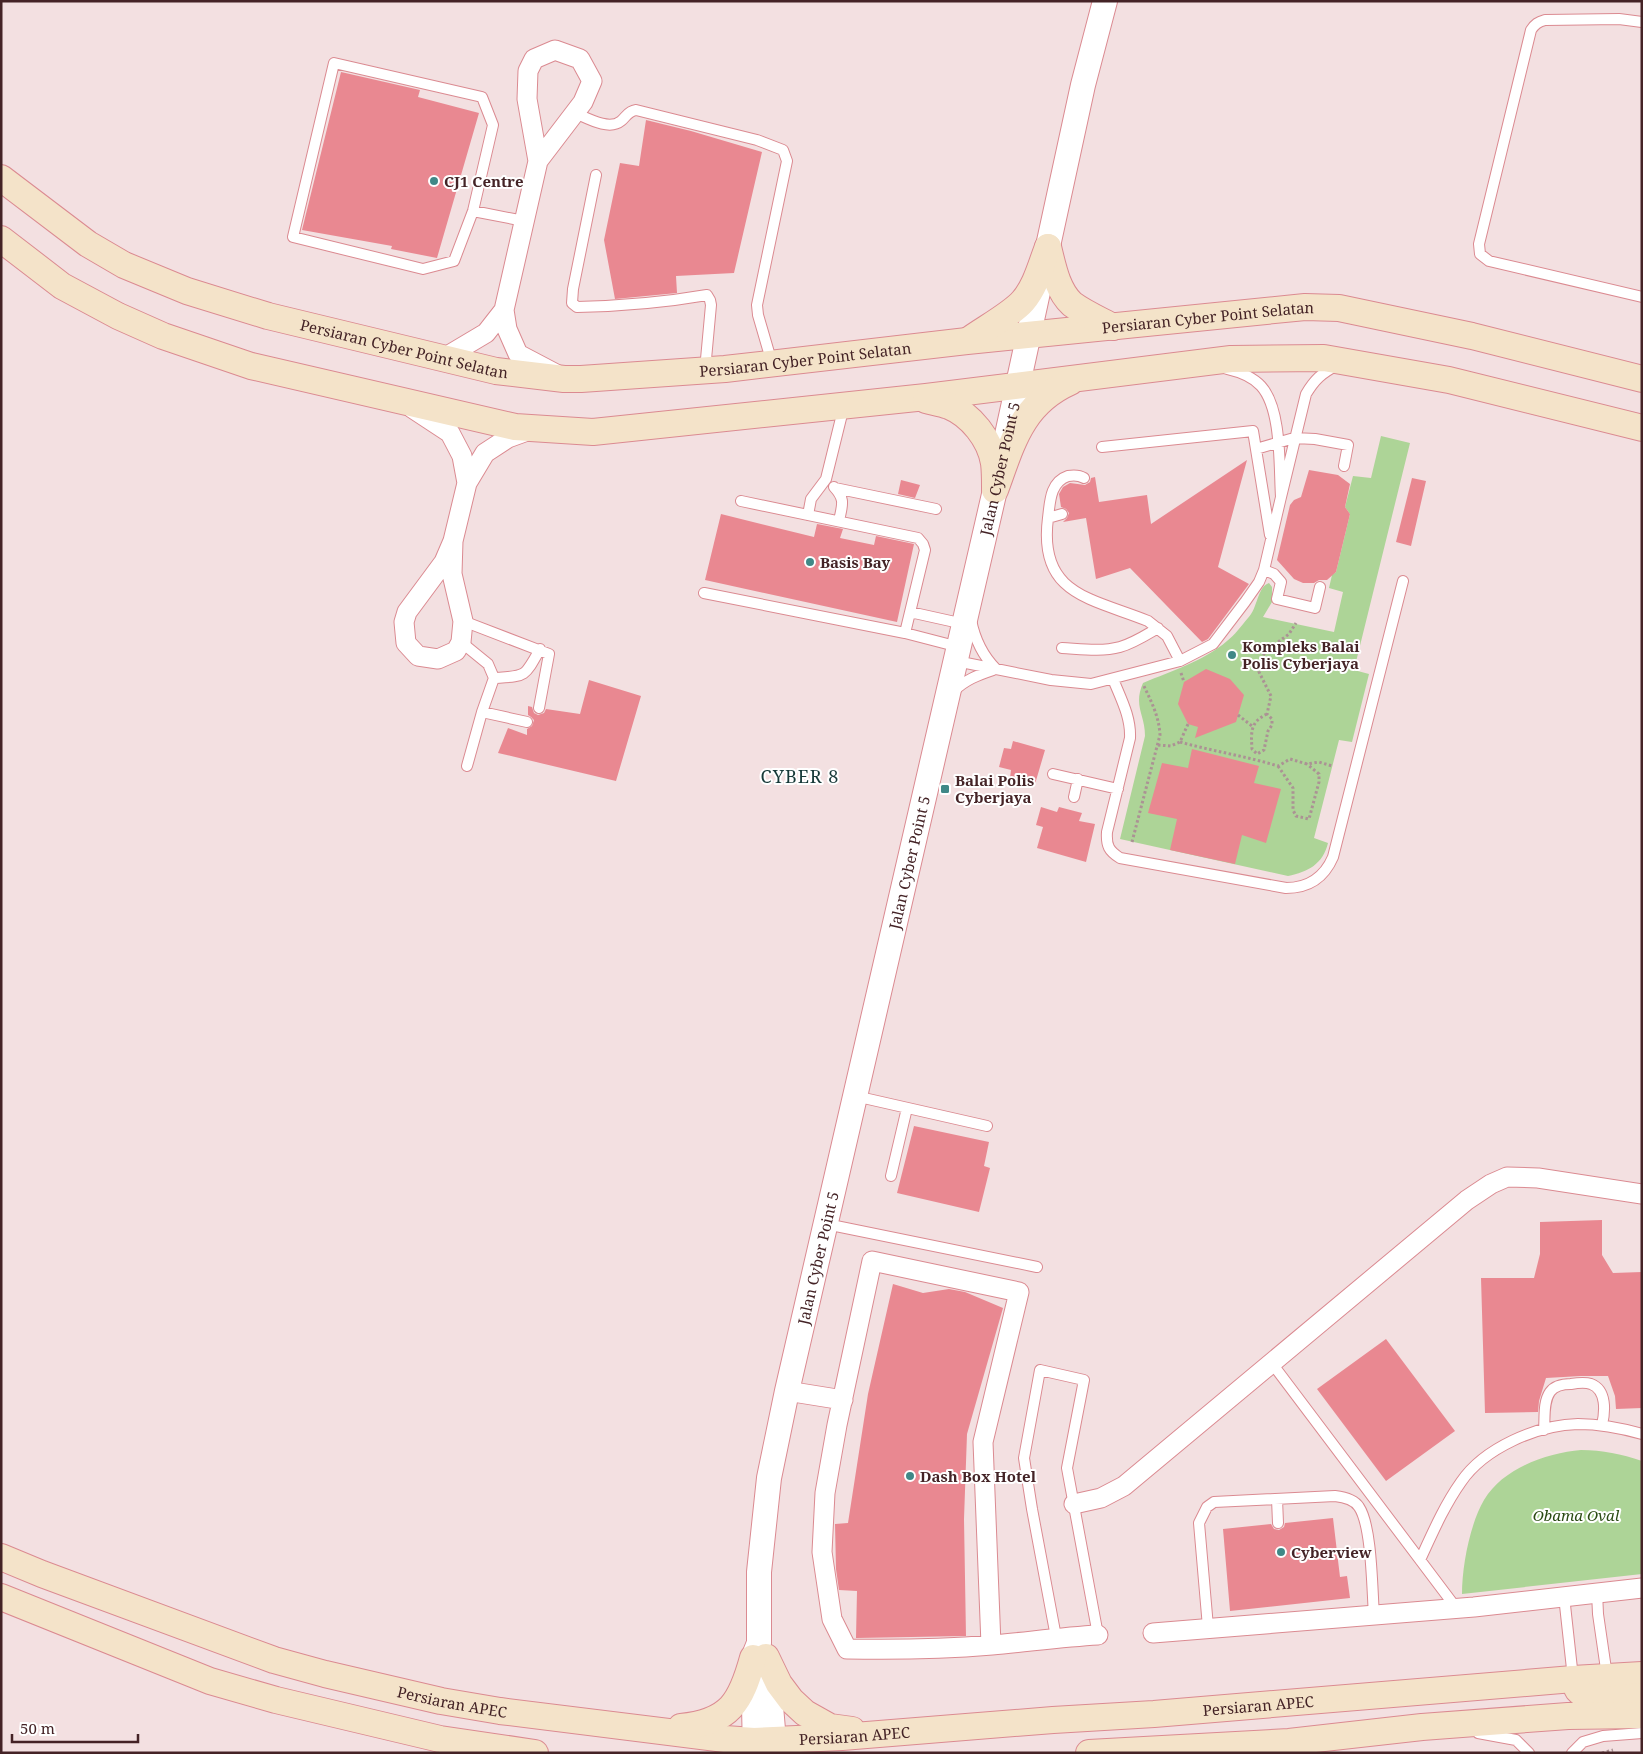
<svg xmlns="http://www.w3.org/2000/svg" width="1643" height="1754" font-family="'Noto Serif',serif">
  <rect width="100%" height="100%" fill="#f3e0e1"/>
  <path fill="#add497" d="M 1381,436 L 1410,443 L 1354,670 L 1369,674 L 1352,742 L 1339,740 L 1314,838 L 1328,843 C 1323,864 1308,872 1288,876 L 1120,839 L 1145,736 C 1145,714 1133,706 1143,683 C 1171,671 1204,661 1227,641 C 1235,635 1241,626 1248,618 C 1258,608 1257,587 1269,583 L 1272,587 L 1272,602 L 1263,617 L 1334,632 L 1343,592 L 1329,588 L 1332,575 L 1336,572 L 1350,514 L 1345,507 L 1353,476 L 1371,478 Z
    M 1581,1450 C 1603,1450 1621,1454 1642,1461 L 1642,1574 L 1462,1594 C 1462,1566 1470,1524 1484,1500 C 1503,1468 1547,1453 1581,1450 Z"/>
  <path fill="#e98891" d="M 341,72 L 420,90 L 418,97 L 479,113 L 437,258 L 391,249 L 392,246 L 302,230 Z
    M 646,120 L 691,131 L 762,152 L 734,273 L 676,276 L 677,293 L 615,299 L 604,240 L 620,163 L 639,166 Z
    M 1247,460 L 1218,567 L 1249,584 L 1208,639 L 1202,642 L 1130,568 L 1096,579 L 1086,518 L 1063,522 L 1067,518 L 1069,513 L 1066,509 L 1061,507 L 1059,494 L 1063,487 L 1070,483 L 1085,485 L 1090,482 L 1091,478 L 1095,477 L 1099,502 L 1147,495 L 1151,524 Z
    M 1309,470 L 1338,475 L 1350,484 L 1345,507 L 1350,514 L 1336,572 L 1327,580 L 1319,580 L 1314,583 L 1303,583 L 1294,579 L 1277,560 L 1290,505 L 1294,500 L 1301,497 Z
    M 1412,478 L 1426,481 L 1411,546 L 1396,542 Z
    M 901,480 L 920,485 L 915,498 L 898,494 Z
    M 721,514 L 814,537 L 817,524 L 843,529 L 840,538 L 874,545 L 876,536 L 914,544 L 897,622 L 705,580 Z
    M 1206,669 L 1230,679 L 1244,695 L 1236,722 L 1195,738 L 1198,727 L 1188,724 L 1178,704 L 1184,682 Z
    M 589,680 L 641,696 L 616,781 L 498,753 L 508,728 L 527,735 L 527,729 L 532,726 L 534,720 L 531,717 L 528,715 L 528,706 L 532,707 L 534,713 L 538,715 L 544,713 L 546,709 L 580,714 Z
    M 1013,741 L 1045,750 L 1035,784 L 1010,778 L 1011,770 L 999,767 L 1004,748 L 1011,749 Z
    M 1192,749 L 1259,766 L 1254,783 L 1281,789 L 1266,843 L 1242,835 L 1235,864 L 1170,850 L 1177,819 L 1148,813 L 1162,763 L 1188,768 Z
    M 1041,807 L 1057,812 L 1059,807 L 1082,813 L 1079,821 L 1095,824 L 1086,862 L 1037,848 L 1043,827 L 1036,825 Z
    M 914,1126 L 989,1142 L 984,1166 L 990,1168 L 979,1212 L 897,1193 Z
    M 1602,1220 L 1602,1255 L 1613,1273 L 1642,1272 L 1642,1408 L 1616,1409 L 1615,1396 L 1608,1376 L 1581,1376 L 1546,1378 L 1539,1401 L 1538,1412 L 1485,1413 L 1481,1278 L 1534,1278 L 1540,1254 L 1540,1222 Z
    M 893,1284 L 923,1293 L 949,1289 L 965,1292 L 1003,1308 L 967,1434 L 964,1519 L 966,1636 L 856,1638 L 857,1591 L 839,1590 L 836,1569 L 835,1524 L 848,1523 L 868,1394 Z
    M 1386,1339 L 1455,1431 L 1386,1481 L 1317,1389 Z
    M 1333,1518 L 1340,1577 L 1347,1576 L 1350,1598 L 1230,1611 L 1223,1529 L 1271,1524 L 1274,1529 L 1279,1530 L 1284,1527 L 1285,1523 Z"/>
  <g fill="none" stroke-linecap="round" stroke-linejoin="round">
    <g stroke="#db8a91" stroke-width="12">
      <path id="service" d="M 1642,22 L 1619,19 L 1545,20 C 1538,22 1535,24 1531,30 L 1479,244 L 1480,254 L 1489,261 L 1642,297
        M 334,63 L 482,97 L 493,125 L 473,211 L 454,261 L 423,269 L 293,237 Z
        M 575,113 C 587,118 609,131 621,121 C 626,117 628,111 636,110 L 757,140 L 783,150 L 787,161 L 757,305 L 758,315 L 772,363
        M 596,175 L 573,289 L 572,303 L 577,307 C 623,306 661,303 707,295 L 710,300 L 711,305 L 705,370
        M 473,211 L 524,221
        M 1227,369 C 1240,372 1252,376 1261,386 C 1282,409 1279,467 1281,497 L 1306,394 C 1315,379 1321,374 1337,365
        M 1102,447 L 1253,431 L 1270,535
        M 1256,449 L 1294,438 L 1315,439 L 1348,445 L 1344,466
        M 834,487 C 846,500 842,505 839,521
        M 835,488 L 936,509
        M 741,501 L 918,538 L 923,544 L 925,550 L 905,633
        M 1062,514 L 1048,518 C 1050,502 1050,482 1068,476 C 1074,475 1079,475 1084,478
        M 808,515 L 811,499 L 826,479 L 844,406
        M 1048,518 C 1038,595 1091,598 1148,621 L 1167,636 L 1180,661
        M 1264,570 L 1274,574 L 1281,582 L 1277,599 L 1315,608 L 1320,587
        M 704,593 L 905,633 L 959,647
        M 910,612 L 964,624
        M 971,620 C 975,640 982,655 996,669
        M 463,621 L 549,654 L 539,708
        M 461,642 L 488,664 L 494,678 L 482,712 L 467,766
        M 1062,648 C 1081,649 1101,652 1120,647 C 1134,643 1146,635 1158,628
        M 956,661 L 1051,680 L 1091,684 L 1180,661 L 1213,644 L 1245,602 L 1259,582 L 1264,570 L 1281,497
        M 494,678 C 526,676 524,678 540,649
        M 1113,679 C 1121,699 1131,717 1130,738 L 1107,832 C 1106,846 1109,851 1120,858 L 1286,888 C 1308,888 1324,878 1333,857 L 1403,581
        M 954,691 C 965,680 978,675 993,670
        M 482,712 L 527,722
        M 1053,774 L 1118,789
        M 1074,797 L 1078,779
        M 855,1096 L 987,1126
        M 891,1176 L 907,1108
        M 826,1224 L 1037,1267
        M 1271,1362 L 1457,1609
        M 1544,1430 C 1545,1418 1543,1402 1550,1392 C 1555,1385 1564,1384 1571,1384 C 1577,1383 1585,1382 1591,1384 C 1607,1390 1605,1412 1602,1425
        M 1277,1499 L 1278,1523
        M 1420,1560 C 1432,1534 1444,1506 1461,1482 C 1484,1448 1537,1425 1578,1424 C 1599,1424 1621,1428 1642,1434
        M 1597,1592 L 1598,1614 L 1607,1676
        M 1564,1596 L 1573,1678
        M 1208,1627 L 1199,1523 L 1207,1507 L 1214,1502 L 1335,1496 C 1344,1497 1354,1499 1359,1507 C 1372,1526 1372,1590 1374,1615
        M 1056,1637 L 1032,1509 L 1024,1458 L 1040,1370 L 1084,1380 L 1067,1468 L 1098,1635
        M 1478,1733 L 1516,1740 L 1529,1753
        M 1572,1753 L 1583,1742 L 1603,1736 L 1642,1733"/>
    </g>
    <g stroke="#db8a91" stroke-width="21">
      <path id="minor" d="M 538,161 L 583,102 L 592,81 L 580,59 L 555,50 L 534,59 L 528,71 L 527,99 L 538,161 L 504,310 L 507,329 L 518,354 L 556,374
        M 444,358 L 486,333 L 504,310
        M 412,408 L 450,433 L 462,456 L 467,483
        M 453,541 L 452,574 L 463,621 L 461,642 L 456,651 L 438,659 L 418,656 L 406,643 L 404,622 L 407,612 L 444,562 L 453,541 L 467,483 L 485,453 L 508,438 L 530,430
        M 787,1391 L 843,1400
        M 1074,1504 L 1101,1498 L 1124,1486 L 1467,1200 L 1491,1184 L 1507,1177 L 1538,1178 L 1642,1194
        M 1153,1633 L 1474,1607 L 1642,1588
        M 991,1645 L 983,1442 L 1019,1292 L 872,1261 L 837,1425 L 825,1493 L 822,1552 L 832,1619 L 847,1649 C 895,1650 944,1649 992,1645 C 1027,1642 1062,1637 1098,1635"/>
    </g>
    <g stroke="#db8a91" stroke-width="26">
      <g id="tertiary">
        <path d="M 768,1671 L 775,1753"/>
        <path id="s1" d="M 755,1753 L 753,1658 L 759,1643 L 759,1572 L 769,1478 L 787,1391 L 995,490 L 1083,85 L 1105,1"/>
      </g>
    </g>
    <g stroke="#db8a91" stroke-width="28">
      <g id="secondary">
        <path id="s2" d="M 1,178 L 88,244 L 124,265 L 187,291 L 268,316 L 496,371 L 564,379 L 581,379 L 725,369 L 967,341 L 1305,307 L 1339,308 L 1472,336 L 1642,379"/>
        <path d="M 1,239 L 62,286 L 118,316 L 163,336 L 251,366 L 515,427 L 593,432 L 926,397 L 1231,359 L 1324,358 L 1449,380 L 1642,428"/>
        <path d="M 1048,247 C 1053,267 1057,290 1072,304 C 1084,313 1100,320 1113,327"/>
        <path d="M 969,340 C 984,329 1012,314 1023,301 C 1036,286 1041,265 1048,247"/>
        <path d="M 926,400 C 933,402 941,403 949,406 C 971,415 990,439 994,463 C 995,471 995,479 995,487"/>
        <path d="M 995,490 C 1012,444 1021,404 1070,382"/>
        <path id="s3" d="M 1,1557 L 42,1574 L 274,1660 L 325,1674 L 441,1701 L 500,1711 L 725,1739 L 754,1741 L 842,1737 L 1053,1720 L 1154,1714 L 1573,1679 L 1642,1675"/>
        <path d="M 1,1597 L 210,1681 L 276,1700 L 440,1739 L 535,1753"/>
        <path d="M 766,1657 L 779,1684 L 791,1700 L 805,1713 L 830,1727 L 852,1730"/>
        <path d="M 1573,1679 C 1575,1682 1576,1687 1578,1690 C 1592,1706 1623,1697 1642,1696"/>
        <path d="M 681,1727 C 730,1722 741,1702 753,1658"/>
        <path d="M 1089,1753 L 1289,1742 L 1422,1727 L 1568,1716 L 1642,1715"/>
      </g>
    </g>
    <path stroke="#ab9294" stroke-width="3" stroke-dasharray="2.5 2.5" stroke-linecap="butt" d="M 1181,673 L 1184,682
      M 1267,714 C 1250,722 1251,732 1252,749 L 1257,754 L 1264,750 L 1268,731 L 1272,725 L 1272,719 L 1267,714 L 1271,696 L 1259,672 L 1259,661 L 1266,651 L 1289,634 L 1296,623
      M 1238,715 L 1252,726
      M 1180,742 C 1212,751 1245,756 1278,766 L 1290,759 L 1307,764 L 1319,762 L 1332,766
      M 1158,745 L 1171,746 L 1180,742 L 1188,724
      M 1278,766 L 1293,788 L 1293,810 L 1296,816 L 1309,819 L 1319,782 L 1319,774 L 1307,764
      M 1132,842 L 1160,735 C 1159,716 1151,701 1143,684
      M 1602,1753 L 1613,1750"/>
    <use href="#service" stroke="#fff" stroke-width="10"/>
    <use href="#minor" stroke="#fff" stroke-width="19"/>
    <use href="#tertiary" stroke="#fff" stroke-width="24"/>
    <use href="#secondary" stroke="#f4e3c9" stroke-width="26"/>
  </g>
  <g fill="#408887" stroke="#fff" stroke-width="2">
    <circle cx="434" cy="181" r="5"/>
    <circle cx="810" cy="562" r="5"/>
    <circle cx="1232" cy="655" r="5"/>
    <rect x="940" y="784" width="10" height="10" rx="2.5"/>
    <circle cx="910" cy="1476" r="5"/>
    <circle cx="1281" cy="1552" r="5"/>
  </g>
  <g text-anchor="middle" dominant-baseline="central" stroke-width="4" stroke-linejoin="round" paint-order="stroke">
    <g font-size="15" font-weight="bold" fill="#442326" stroke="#fff" text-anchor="start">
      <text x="444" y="181">CJ1 Centre</text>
      <text x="820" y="562">Basis Bay</text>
      <text x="1242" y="646">Kompleks Balai<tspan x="1242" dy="17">Polis Cyberjaya</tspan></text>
      <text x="955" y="780">Balai Polis<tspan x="955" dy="17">Cyberjaya</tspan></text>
      <text x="920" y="1476">Dash Box Hotel</text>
      <text x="1291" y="1552">Cyberview</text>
    </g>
    <g font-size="15" fill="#442326" stroke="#fff">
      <text stroke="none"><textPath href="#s2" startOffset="1254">Persiaran Cyber Point Selatan</textPath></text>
      <text stroke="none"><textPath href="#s2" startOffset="444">Persiaran Cyber Point Selatan</textPath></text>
      <text stroke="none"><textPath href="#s2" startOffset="849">Persiaran Cyber Point Selatan</textPath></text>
      <text stroke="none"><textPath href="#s1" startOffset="1312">Jalan Cyber Point 5</textPath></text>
      <text stroke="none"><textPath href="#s1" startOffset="908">Jalan Cyber Point 5</textPath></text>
      <text stroke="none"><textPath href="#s1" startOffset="502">Jalan Cyber Point 5</textPath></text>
      <text stroke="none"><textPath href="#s3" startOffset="475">Persiaran APEC</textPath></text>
      <text stroke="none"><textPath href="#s3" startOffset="1285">Persiaran APEC</textPath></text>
      <text stroke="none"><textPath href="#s3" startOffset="880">Persiaran APEC</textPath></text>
    </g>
    <g font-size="15" font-style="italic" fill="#2a4a13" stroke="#fff">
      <text x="1576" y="1515">Obama Oval</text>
    </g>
    <g font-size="18" letter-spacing="1" fill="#163938" stroke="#fff">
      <text x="800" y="776">CYBER 8</text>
    </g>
  </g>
  <rect width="1643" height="1754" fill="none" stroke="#442326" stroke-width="5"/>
  <path d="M12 1734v8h126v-8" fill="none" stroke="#442326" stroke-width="2.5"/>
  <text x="20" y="1734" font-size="15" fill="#442326" stroke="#ffffff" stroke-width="4" paint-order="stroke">50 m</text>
</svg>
